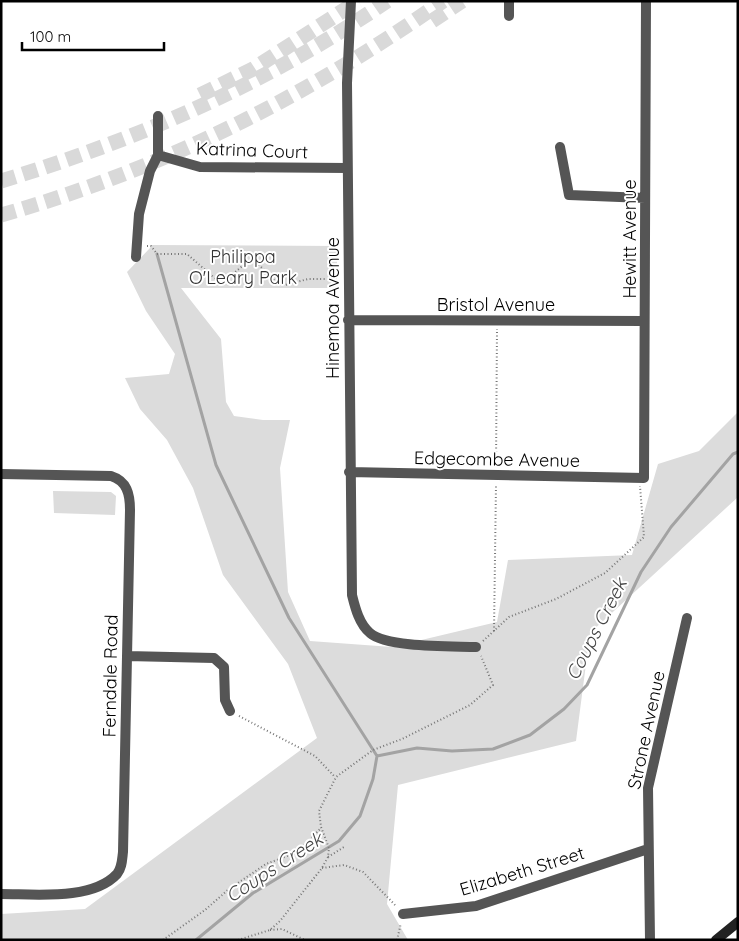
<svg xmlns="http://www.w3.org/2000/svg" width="739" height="941" font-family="Quicksand,sans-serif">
  <rect width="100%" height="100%" fill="#fff"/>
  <path fill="#dcdcdc" d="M 151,245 L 337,246 L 337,288 L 181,288 L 221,339 L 226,402 L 234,416 L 263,420 L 290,420 L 280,468 L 288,592 L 310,641 L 392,647 L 497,622 L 508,560 L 632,555 L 658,464 L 699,451 L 738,412 L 738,497 L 590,633 L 576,741 L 398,785 L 387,904 L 408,940 L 1,940 L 1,914 L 85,909 L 317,738 L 288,664 L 223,575 L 193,488 L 167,440 L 140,409 L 125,378 L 169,374 L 175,354 L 146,311 L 127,272 L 150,248 Z
    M 53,491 L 111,492 L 116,496 L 115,515 L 54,513 Z"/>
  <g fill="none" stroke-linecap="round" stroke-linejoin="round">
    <path stroke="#a3a3a3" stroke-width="3" d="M 157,254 L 216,465 L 289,618 L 377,756
      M 196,940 L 253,893 L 339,841 L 360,816 L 373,779 L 377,756 L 417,748 L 452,751 L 493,749 L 530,735 L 564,709 L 587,685 L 641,572 L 671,527 L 733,454 L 738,452"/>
    <path stroke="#d9d9d9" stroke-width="15" stroke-dasharray="15 8" stroke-linecap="butt" d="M 432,21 L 462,1
      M 200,95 L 253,69 L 358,1
      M 1,181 C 137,140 270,82 387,1
      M 1,215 C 161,170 308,96 443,1"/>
    <path stroke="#777" stroke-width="2" stroke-dasharray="1 2.5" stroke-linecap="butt" d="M 147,246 L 151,246 L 157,254 L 187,254 L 218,281 C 233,280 240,262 255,261 L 276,282 L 285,285 L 308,279 L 331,279 L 339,282
      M 496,466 L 497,329
      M 494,631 L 496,484
      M 483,641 L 509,617 L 556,599 L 605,573 L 644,537 L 640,486
      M 239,716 L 315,756 L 335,777
      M 328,857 L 344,847
      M 322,868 L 344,865 L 363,872 L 396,906
      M 270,930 L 282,929 L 305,940
      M 163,940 L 205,910 L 229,889 L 266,864 L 298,852 L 321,828
      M 238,940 L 270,930 L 280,921 L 322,868 L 328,857 L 329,848 L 321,827 L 319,811 L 336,777 L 373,750 L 402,739 L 470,705 L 493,685 L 481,656
      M 397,940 L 401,923"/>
    <path stroke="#555" stroke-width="10" d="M 351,1 L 347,83 L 352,595 C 355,607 359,624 370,633 C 387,648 452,646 476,647
      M 509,16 L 509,1
      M 560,147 L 569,195 L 645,198
      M 158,155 L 200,167 L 347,168
      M 136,257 L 139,214 L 150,171 L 158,155 L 158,116
      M 348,320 L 644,321
      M 349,472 L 644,478 L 646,1
      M 1,474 L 111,476 C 127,481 130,494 130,510 L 123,852 C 122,860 122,868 117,874 C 92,901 34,894 1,894
      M 127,656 L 214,658 L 224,667 L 225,700 L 230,711
      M 403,914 L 476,906 L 648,849
      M 650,940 L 648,788 L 687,618"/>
    <path stroke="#222" stroke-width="10" d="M 716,940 L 738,922"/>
  </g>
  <g text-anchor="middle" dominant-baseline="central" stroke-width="4" stroke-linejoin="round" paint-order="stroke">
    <g font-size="18" fill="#000" stroke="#fff">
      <text transform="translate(252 150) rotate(2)">Katrina Court</text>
      <text transform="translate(629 239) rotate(-90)">Hewitt Avenue</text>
      <text x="496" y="304">Bristol Avenue</text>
      <text transform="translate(332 308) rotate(-90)">Hinemoa Avenue</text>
      <text transform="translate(497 459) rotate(1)">Edgecombe Avenue</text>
      <text transform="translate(110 676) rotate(-89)">Ferndale Road</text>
      <text transform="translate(646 730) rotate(-78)">Strone Avenue</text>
      <text transform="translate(522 871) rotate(-17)">Elizabeth Street</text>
    </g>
    <g font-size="18" fill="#333" stroke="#fff">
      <text x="243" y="256">Philippa<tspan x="243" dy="21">O'Leary Park</tspan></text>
    </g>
    <g font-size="19" font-style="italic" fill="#444" stroke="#fff">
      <text transform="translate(596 629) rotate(-63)">Coups Creek</text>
      <text transform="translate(274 867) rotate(-33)">Coups Creek</text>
    </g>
  </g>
  <rect width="739" height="941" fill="none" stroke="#000000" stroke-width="5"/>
  <path d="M22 42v8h142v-8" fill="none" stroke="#000000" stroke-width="2.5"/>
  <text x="30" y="42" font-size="15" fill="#000000" stroke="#ffffff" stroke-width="4" paint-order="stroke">100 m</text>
</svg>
